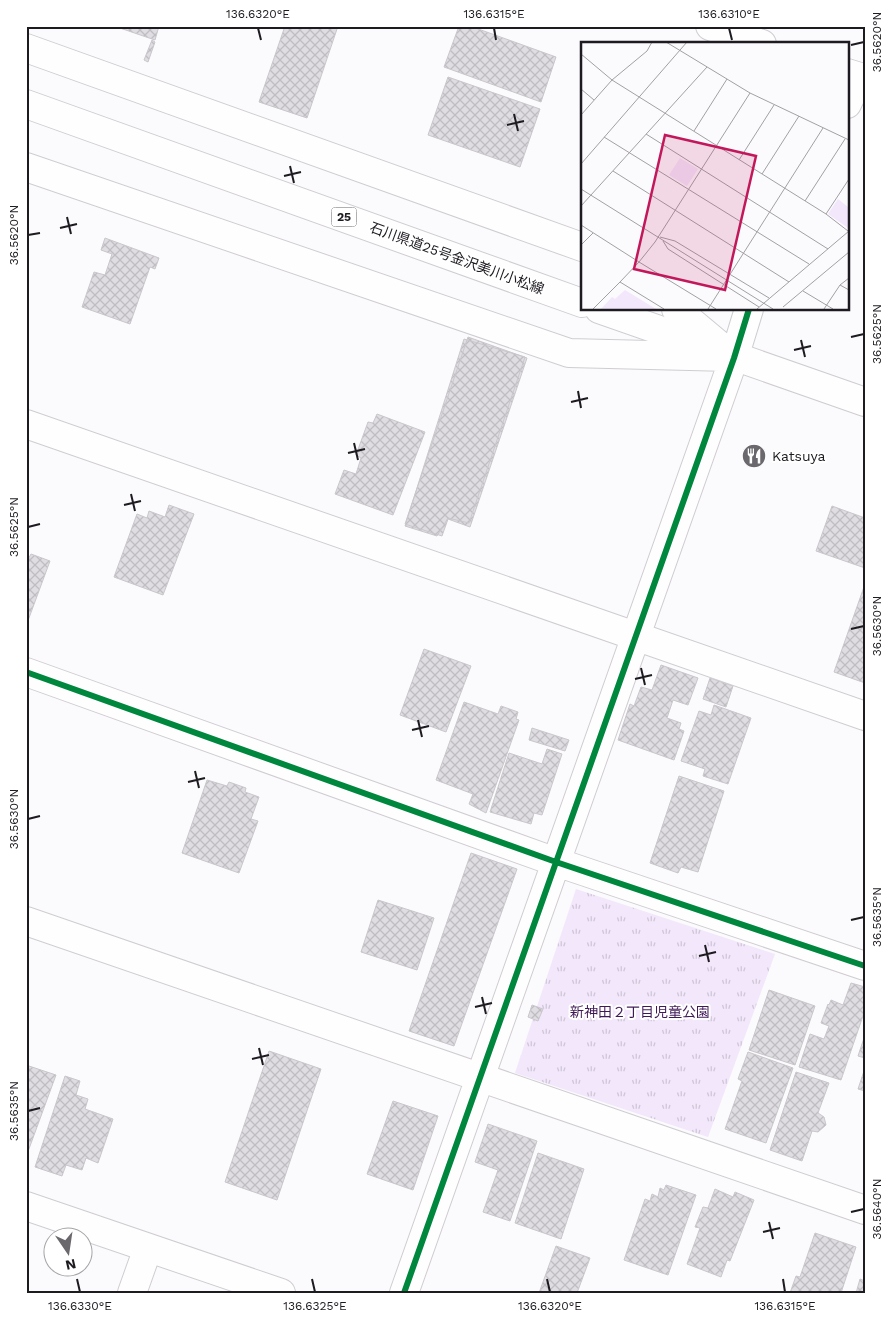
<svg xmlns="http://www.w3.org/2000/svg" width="891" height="1319" font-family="'Work Sans','Noto Sans JP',sans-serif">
  <defs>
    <pattern id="grass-tufts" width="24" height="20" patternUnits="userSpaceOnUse" patternTransform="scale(1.25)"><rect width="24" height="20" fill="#f2e7fb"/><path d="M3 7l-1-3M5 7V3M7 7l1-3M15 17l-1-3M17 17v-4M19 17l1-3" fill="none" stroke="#cfc6d7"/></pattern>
    <pattern id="building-cross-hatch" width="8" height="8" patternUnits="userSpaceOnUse" patternTransform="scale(1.25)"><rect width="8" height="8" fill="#e0dde2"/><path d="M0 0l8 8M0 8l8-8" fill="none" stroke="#c0bdc2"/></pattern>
  </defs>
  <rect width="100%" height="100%" fill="#fbfafc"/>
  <path fill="url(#grass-tufts)" d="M 576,889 L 775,954 L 708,1137 L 515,1073 Z"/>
  <path fill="url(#building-cross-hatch)" stroke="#c9c7cb" d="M 114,26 L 159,26 L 155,40 Z
    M 285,26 L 338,26 L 307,118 L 259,102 Z
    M 459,26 L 470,26 L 556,57 L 541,102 L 444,67 Z
    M 152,40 L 155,42 L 148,62 L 144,60 Z
    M 448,77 L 540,109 L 520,167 L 428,135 Z
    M 105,238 L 159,258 L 155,269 L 150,267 L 130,324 L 82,307 L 94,272 L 105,275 L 112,254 L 101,250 Z
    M 468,337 L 527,358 L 470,527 L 448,519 L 442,536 L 405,524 Z
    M 464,339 L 525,357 L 469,523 L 448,518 L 437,536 L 405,526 Z
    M 377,414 L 425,432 L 393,515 L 335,494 L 344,470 L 356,474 L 361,458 L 356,455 L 368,422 L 373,423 Z
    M 169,505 L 194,514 L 163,595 L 114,577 L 137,514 L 147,518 L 149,511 L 165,517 Z
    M 832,506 L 865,518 L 865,568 L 816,551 Z
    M 31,554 L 50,561 L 26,626 L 26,563 Z
    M 865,584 L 865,683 L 834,672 Z
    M 424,649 L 471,666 L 446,732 L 400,715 Z
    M 661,665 L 698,678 L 688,705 L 673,700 L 667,718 L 681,723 L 679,729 L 684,731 L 674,760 L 618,740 L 630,704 L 634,706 L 641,687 L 652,690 Z
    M 710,678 L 733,686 L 726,707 L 703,699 Z
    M 464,702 L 498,714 L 501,706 L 518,712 L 516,719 L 519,720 L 486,813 L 469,804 L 473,794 L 436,780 Z
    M 714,705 L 751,718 L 728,784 L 703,776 L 705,769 L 681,761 L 699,711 L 711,715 Z
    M 532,728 L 569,740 L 565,751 L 529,740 Z
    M 547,749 L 562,754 L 542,815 L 534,813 L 531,824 L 490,812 L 509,753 L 542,764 Z
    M 679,776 L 724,791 L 698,872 L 681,867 L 678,873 L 650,863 Z
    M 207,780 L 227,786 L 229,782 L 246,788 L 245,792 L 259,797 L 251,819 L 258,821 L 239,873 L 182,853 Z
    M 471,853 L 517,869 L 454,1046 L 409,1031 Z
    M 378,900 L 434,918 L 417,970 L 361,952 Z
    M 851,983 L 865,987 L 865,1010 L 841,1080 L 799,1067 L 810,1034 L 824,1039 L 829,1026 L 821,1023 L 828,1004 L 829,1005 L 831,1000 L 843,1005 Z
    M 769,990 L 815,1006 L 795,1065 L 749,1050 Z
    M 532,1005 L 543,1009 L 538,1021 L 528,1017 Z
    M 865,1035 L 865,1058 L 858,1056 Z
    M 269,1051 L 321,1069 L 277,1200 L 225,1182 Z
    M 748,1052 L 793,1068 L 766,1143 L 725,1129 L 742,1081 L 738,1079 Z
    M 26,1065 L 56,1075 L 26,1157 Z
    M 865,1068 L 865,1091 L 858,1089 Z
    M 796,1072 L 829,1083 L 818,1113 L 824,1117 L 826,1125 L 818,1132 L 812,1131 L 802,1161 L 770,1150 Z
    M 65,1076 L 80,1081 L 76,1095 L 88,1099 L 85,1109 L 113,1119 L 98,1163 L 86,1158 L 82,1170 L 66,1165 L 62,1176 L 35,1167 Z
    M 393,1101 L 438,1116 L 413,1190 L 367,1174 Z
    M 488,1124 L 537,1141 L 510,1221 L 483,1212 L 498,1170 L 475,1162 Z
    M 538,1153 L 584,1169 L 561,1239 L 515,1223 Z
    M 666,1185 L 696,1195 L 668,1275 L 624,1260 L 645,1199 L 650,1201 L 652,1194 L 658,1197 L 660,1188 L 664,1190 Z
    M 715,1189 L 733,1197 L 735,1192 L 754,1200 L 730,1261 L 727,1260 L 721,1277 L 687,1264 L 700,1228 L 695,1227 L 703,1207 L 708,1208 Z
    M 815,1233 L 856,1247 L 841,1293 L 790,1293 L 796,1276 L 800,1277 Z
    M 556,1246 L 590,1258 L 577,1293 L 539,1293 Z
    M 860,1279 L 865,1281 L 865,1293 L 856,1293 Z"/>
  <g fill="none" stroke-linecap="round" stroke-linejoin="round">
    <g stroke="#d0cdd2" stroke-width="30">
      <path id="minor" d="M 710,26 L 762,44
        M 26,48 L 582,247
        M 847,73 L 860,77 L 847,104
        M 26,167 L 569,353 L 730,357
        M 676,309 L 731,355
        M 26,424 L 865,716
        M 26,672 L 556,862 L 865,966
        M 26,921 L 865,1210
        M 26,1206 L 281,1293
        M 132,1293 L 148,1248
        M 404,1293 L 734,358 L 749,309"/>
    </g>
    <g stroke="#d0cdd2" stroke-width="30">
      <path id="major" d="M 26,104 L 582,303
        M 599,309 L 865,402"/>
    </g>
    <use href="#minor" stroke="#fefeff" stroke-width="28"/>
    <use href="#major" stroke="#fefeff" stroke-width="28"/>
    <g stroke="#fff" stroke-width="9">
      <path id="cycleway" d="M 26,672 L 556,862 L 865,966
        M 404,1293 L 734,358 L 749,309"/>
    </g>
    <use href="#cycleway" stroke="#00873e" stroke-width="6"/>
  </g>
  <path fill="none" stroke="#1d1a20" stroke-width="2" d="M 258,28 L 261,40M 494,28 L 496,40M 729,28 L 732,40M 851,45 L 864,42M 514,114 L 518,131M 507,125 L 524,121M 290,166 L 294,183M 284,176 L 301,172M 67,217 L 71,234M 60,228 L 77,224M 28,235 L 40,233M 851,337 L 864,334M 801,340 L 805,357M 794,350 L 811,346M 578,391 L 581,408M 571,402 L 588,398M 354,443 L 358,460M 348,453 L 365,449M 131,494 L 135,511M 124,505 L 141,501M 28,527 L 40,524M 851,629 L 864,626M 641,668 L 645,685M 635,679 L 652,675M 418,720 L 422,737M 412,730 L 429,726M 195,771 L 199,788M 188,782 L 205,778M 28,819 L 40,816M 851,920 L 864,917M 705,945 L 709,962M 699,956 L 716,952M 482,997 L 486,1014M 475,1007 L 492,1003M 259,1048 L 263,1065M 252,1059 L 269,1055M 28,1111 L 40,1108M 851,1212 L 864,1209M 769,1222 L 773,1239M 763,1232 L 780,1228M 77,1279 L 80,1292M 312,1279 L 315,1292M 547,1279 L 550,1292M 783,1279 L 785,1292"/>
  <defs>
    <g id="restaurant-disc" transform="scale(1.25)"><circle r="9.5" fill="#6b686d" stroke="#fff"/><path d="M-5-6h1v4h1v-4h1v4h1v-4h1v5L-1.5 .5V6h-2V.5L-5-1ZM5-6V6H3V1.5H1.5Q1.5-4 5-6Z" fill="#fff"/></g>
  </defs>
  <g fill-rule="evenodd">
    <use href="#restaurant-disc" x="754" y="456"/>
  </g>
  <g text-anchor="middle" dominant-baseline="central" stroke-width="4" stroke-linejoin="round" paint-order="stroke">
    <rect fill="#fff" stroke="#615f63" stroke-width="1" x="331.5" y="207.5" width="25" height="19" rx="4"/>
    <g font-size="12" font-weight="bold" fill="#1d1a20">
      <text x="344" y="217">25</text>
    </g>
    <g font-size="14" fill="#1d1a20" stroke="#fff">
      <text transform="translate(457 258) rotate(20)">石川県道25号金沢美川小松線</text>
    </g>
    <g font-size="14" fill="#1d1a20" stroke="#fff" text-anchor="start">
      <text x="772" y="456">Katsuya</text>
    </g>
    <g font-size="14" fill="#3f1957" stroke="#fff">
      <text x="640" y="1012">新神田２丁目児童公園</text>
    </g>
  </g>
  <g transform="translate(581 42)">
    <rect width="268" height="268" fill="#fbfafc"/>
    <path d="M 99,116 L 117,127 L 106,144 L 88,133 ZM 257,157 L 267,165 L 267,186 L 247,172 ZM 44,248 L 75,267 L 20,267 L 31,255 L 34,257 Z" fill="#f2e7fb"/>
    <path fill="none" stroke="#a2a0a4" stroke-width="1" d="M 85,0 L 169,51 L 268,98M 0,12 L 31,38 L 245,172 L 267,189M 0,47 L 13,58M 0,73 L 31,38 L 66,9 L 71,0M 113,89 L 146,37M 65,92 L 247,207M 23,95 L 228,222M 158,118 L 193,63M 0,122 L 106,0M 32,129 L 208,240M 181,132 L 218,74M 0,147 L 192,267M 224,159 L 264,97M 0,164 L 126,25M 245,172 L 268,137M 0,183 L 58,220 L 39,240 L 83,267M 79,195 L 94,199 L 188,256M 82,199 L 87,207 L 178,265M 0,203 L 12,191M 268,236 L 259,243 L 268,248M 222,249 L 252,267M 202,265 L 268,210M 12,267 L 39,240M 127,267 L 242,86M 135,267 L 58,220 L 74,200 L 169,51M 176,267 L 268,189M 243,267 L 259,243"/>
    <path fill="#c2185b" fill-opacity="0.15" stroke="#c2185b" stroke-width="2.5" d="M 84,93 L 175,114 L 144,248 L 53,227 Z"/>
    <rect width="268" height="268" fill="none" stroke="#1d1a20" stroke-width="2.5"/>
  </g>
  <rect width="891" height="1319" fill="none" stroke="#ffffff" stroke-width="55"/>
  <g transform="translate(68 1252) rotate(167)"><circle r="24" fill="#ffffff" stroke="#a5a3a6"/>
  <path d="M0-4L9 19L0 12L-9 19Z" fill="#6b686d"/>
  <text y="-8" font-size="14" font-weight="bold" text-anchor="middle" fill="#1d1a20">N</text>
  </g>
  <rect x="28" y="28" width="836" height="1264" fill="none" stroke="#1d1a20" stroke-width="2"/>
  <g font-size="12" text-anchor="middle" fill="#1d1a20">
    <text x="258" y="18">136.6320°E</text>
    <text x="494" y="18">136.6315°E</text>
    <text x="729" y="18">136.6310°E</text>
    <text transform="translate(877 42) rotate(-90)" y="4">36.5620°N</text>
    <text transform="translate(14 235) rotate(-90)" y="4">36.5620°N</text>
    <text transform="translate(877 334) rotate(-90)" y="4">36.5625°N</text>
    <text transform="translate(14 527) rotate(-90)" y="4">36.5625°N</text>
    <text transform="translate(877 626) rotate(-90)" y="4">36.5630°N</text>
    <text transform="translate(14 819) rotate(-90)" y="4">36.5630°N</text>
    <text transform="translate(877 917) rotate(-90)" y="4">36.5635°N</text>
    <text transform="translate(14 1111) rotate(-90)" y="4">36.5635°N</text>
    <text transform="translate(877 1209) rotate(-90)" y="4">36.5640°N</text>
    <text x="80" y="1310">136.6330°E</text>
    <text x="315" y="1310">136.6325°E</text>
    <text x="550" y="1310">136.6320°E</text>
    <text x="785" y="1310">136.6315°E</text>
  </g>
</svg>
